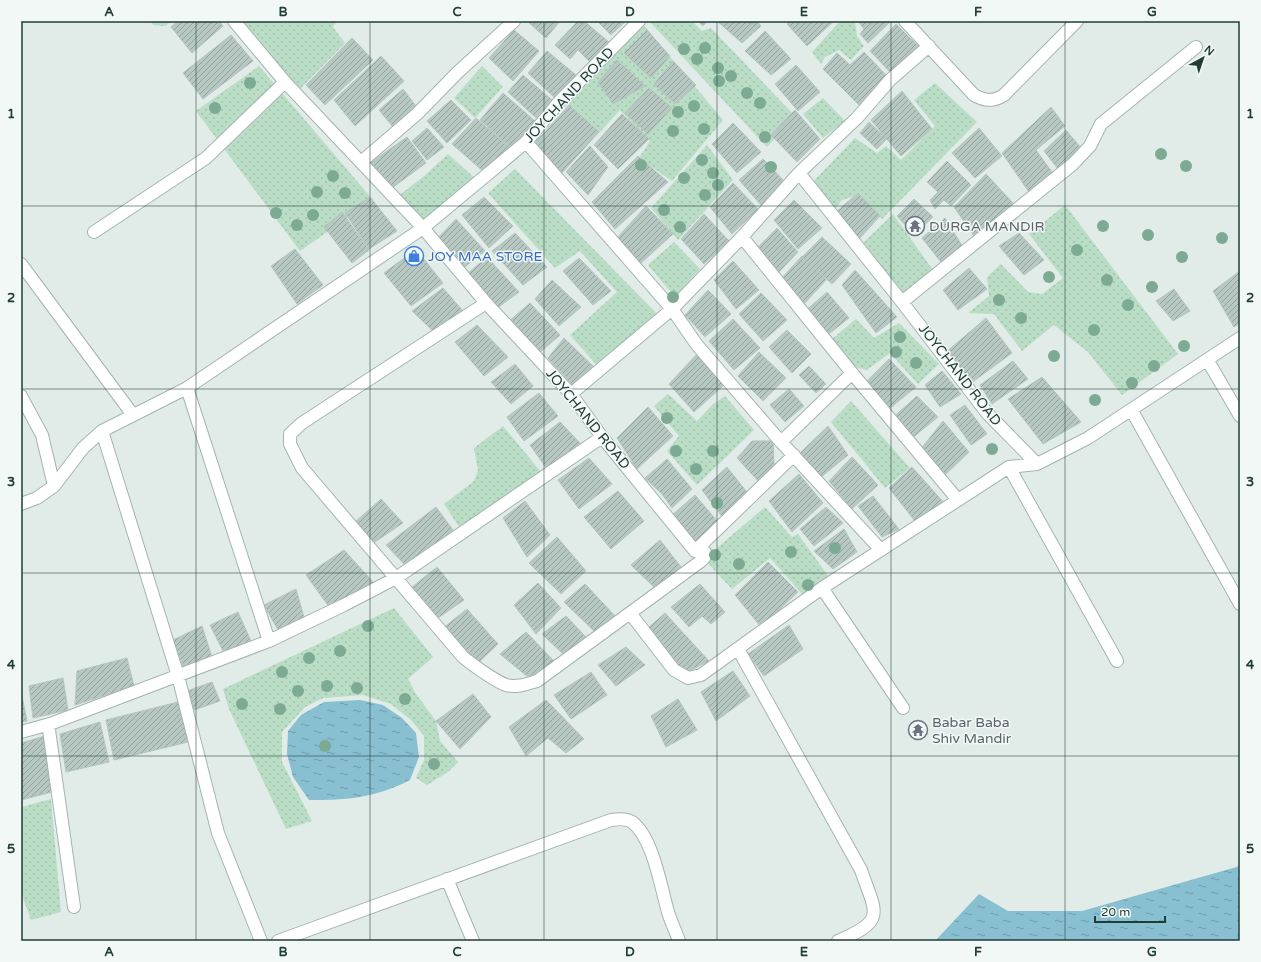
<svg xmlns="http://www.w3.org/2000/svg" width="1261" height="962" font-family="'Varela Round',sans-serif">
  <defs>
    <pattern id="grass-dots" width="8" height="8" patternUnits="userSpaceOnUse"><rect width="8" height="8" fill="#baddc6"/><path d="M2 2h.1M6 6h.1" fill="none" stroke="#a0bfab" stroke-width="1.8" stroke-linecap="round"/></pattern>
    <pattern id="water-ripples" width="26" height="14" patternUnits="userSpaceOnUse"><rect width="26" height="14" fill="#88c0d2"/><path d="M2 4q2-2 4 0t4 0M15 11q2-2 4 0t4 0" fill="none" stroke="#6f9dab"/></pattern>
    <pattern id="building-hatch" width="6" height="6" patternUnits="userSpaceOnUse"><rect width="6" height="6" fill="#b7c7c1"/><path d="M-1 1l2-2M0 6l6-6M5 7l2-2" fill="none" stroke="#94a39e"/></pattern>
  </defs>
  <rect width="100%" height="100%" fill="#e1ece8"/>
  <path fill="url(#grass-dots)" d="M 150,21 L 172,21 L 165,26 L 153,25 Z
    M 234,21 L 337,21 L 333,27 L 345,43 L 297,92 Z
    M 649,21 L 692,21 L 702,31 L 711,28 L 795,116 L 767,147 Z
    M 840,21 L 855,21 L 857,36 L 864,46 L 851,60 L 839,50 L 825,57 L 821,64 L 812,52 Z
    M 642,23 L 723,120 L 672,181 L 639,158 L 650,141 L 620,110 L 599,133 L 567,105 Z
    M 259,66 L 373,200 L 300,251 L 196,111 Z
    M 482,66 L 503,87 L 475,118 L 454,98 Z
    M 935,83 L 977,122 L 882,219 L 858,195 L 842,200 L 830,215 L 807,188 L 855,138 L 877,153 L 886,146 L 901,160 L 935,126 L 914,100 Z
    M 823,98 L 845,121 L 823,138 L 803,114 Z
    M 707,145 L 733,180 L 678,240 L 651,208 Z
    M 448,154 L 477,180 L 417,232 L 392,201 L 424,176 Z
    M 515,169 L 658,315 L 602,371 L 570,335 L 617,292 L 580,251 L 555,268 L 488,193 Z
    M 1065,205 L 1178,354 L 1122,395 L 1088,352 L 1054,325 L 1022,351 L 994,314 L 968,313 L 989,296 L 987,277 L 1001,264 L 1028,292 L 1042,294 L 1063,278 L 1029,234 Z
    M 893,214 L 933,270 L 903,294 L 861,245 Z
    M 674,242 L 700,269 L 675,297 L 648,265 Z
    M 856,319 L 874,338 L 899,323 L 939,364 L 918,384 L 890,353 L 867,370 L 855,367 L 826,344 Z
    M 668,394 L 697,421 L 713,404 L 725,396 L 754,430 L 697,485 L 667,451 L 679,436 L 654,406 Z
    M 851,401 L 910,468 L 885,488 L 831,422 Z
    M 503,426 L 541,472 L 461,530 L 444,504 L 474,481 L 478,470 L 474,448 Z
    M 765,507 L 792,537 L 798,534 L 834,584 L 810,603 L 770,558 L 732,589 L 704,559 Z
    M 394,608 L 433,657 L 408,679 L 416,694 L 436,721 L 440,741 L 458,762 L 448,772 L 427,785 L 416,778 L 424,760 L 424,736 L 411,720 L 391,704 L 363,695 L 323,698 L 305,707 L 282,732 L 282,762 L 312,821 L 286,829 L 229,709 L 223,689 Z
    M 51,799 L 61,912 L 31,920 L 21,893 L 21,807 Z"/>
  <path fill="url(#water-ripples)" d="M 360,700 L 383,705 L 402,718 L 416,733 L 419,757 L 410,780 C 375,798 348,800 309,800 L 293,777 L 287,754 L 288,731 L 301,715 L 324,702 Z
    M 1240,866 L 1240,941 L 935,941 L 979,894 L 1008,911 L 1082,911 Z"/>
  <path fill="url(#building-hatch)" stroke="#b4c6c0" d="M 178,21 L 219,21 L 223,26 L 192,53 L 171,27 Z
    M 527,21 L 560,21 L 546,38 Z
    M 578,21 L 584,21 L 610,43 L 592,64 L 578,50 L 570,59 L 555,45 Z
    M 597,21 L 626,21 L 611,35 Z
    M 698,21 L 708,21 L 703,26 Z
    M 717,21 L 757,21 L 761,26 L 742,43 Z
    M 790,21 L 834,21 L 807,46 L 787,24 Z
    M 858,21 L 891,21 L 868,43 L 860,34 L 864,29 Z
    M 896,24 L 918,46 L 891,73 L 870,51 Z
    M 514,30 L 539,51 L 513,81 L 489,58 Z
    M 647,30 L 670,56 L 651,78 L 624,53 Z
    M 765,31 L 791,59 L 771,75 L 745,51 Z
    M 231,35 L 253,61 L 203,99 L 183,73 Z
    M 352,38 L 373,60 L 325,105 L 306,85 Z
    M 547,51 L 576,75 L 555,98 L 528,73 Z
    M 864,52 L 887,76 L 861,107 L 823,69 L 837,53 L 850,65 Z
    M 381,56 L 404,81 L 355,126 L 334,100 Z
    M 617,60 L 645,86 L 613,104 L 598,82 Z
    M 673,61 L 696,85 L 675,104 L 654,84 Z
    M 796,65 L 820,92 L 798,111 L 775,84 Z
    M 523,75 L 552,100 L 536,118 L 508,92 Z
    M 649,88 L 672,108 L 648,134 L 625,113 Z
    M 403,89 L 416,106 L 393,127 L 379,110 Z
    M 902,91 L 932,129 L 901,156 L 871,120 Z
    M 503,93 L 535,121 L 511,148 L 480,120 Z
    M 451,100 L 471,120 L 447,143 L 427,121 Z
    M 569,105 L 599,132 L 562,173 L 533,145 Z
    M 1051,107 L 1065,126 L 1036,150 L 1055,176 L 1031,195 L 1002,153 Z
    M 795,110 L 820,139 L 797,162 L 771,135 Z
    M 622,114 L 649,139 L 618,169 L 594,145 Z
    M 476,118 L 509,147 L 485,173 L 452,144 Z
    M 869,122 L 887,139 L 877,149 L 860,133 Z
    M 733,123 L 761,152 L 737,173 L 712,144 Z
    M 427,128 L 444,147 L 427,160 L 412,141 Z
    M 979,128 L 1002,156 L 975,178 L 952,153 Z
    M 1066,130 L 1082,149 L 1058,169 L 1044,151 Z
    M 407,137 L 426,163 L 392,188 L 370,163 Z
    M 590,146 L 608,167 L 588,195 L 566,172 Z
    M 638,156 L 668,182 L 615,229 L 592,202 Z
    M 763,159 L 787,184 L 762,206 L 739,180 Z
    M 947,161 L 971,185 L 951,206 L 944,200 L 935,209 L 930,200 L 938,192 L 927,182 Z
    M 986,174 L 1015,205 L 974,236 L 954,207 Z
    M 733,183 L 758,209 L 732,234 L 710,207 Z
    M 858,193 L 880,216 L 859,239 L 836,212 Z
    M 370,197 L 397,231 L 369,249 L 345,213 Z
    M 484,197 L 513,226 L 489,248 L 462,215 Z
    M 914,199 L 933,217 L 914,235 L 897,216 Z
    M 794,200 L 822,228 L 798,249 L 774,220 Z
    M 646,206 L 673,234 L 640,264 L 616,239 Z
    M 342,212 L 369,250 L 352,263 L 324,227 Z
    M 704,214 L 729,241 L 704,264 L 681,239 Z
    M 945,218 L 963,247 L 944,266 L 922,238 Z
    M 456,219 L 485,251 L 461,270 L 436,240 Z
    M 777,228 L 798,252 L 779,272 L 757,248 Z
    M 515,233 L 547,267 L 523,285 L 492,251 Z
    M 1019,233 L 1044,260 L 1024,275 L 999,246 Z
    M 822,237 L 851,264 L 832,284 L 802,257 Z
    M 295,249 L 323,285 L 297,304 L 271,266 Z
    M 416,249 L 443,283 L 411,306 L 384,273 Z
    M 802,256 L 826,280 L 805,303 L 781,279 Z
    M 487,257 L 519,292 L 496,309 L 467,274 Z
    M 579,258 L 611,291 L 593,305 L 563,271 Z
    M 733,261 L 759,290 L 736,309 L 714,280 Z
    M 969,268 L 987,289 L 958,310 L 943,290 Z
    M 855,270 L 897,317 L 876,333 L 842,285 Z
    M 1240,271 L 1240,323 L 1234,327 L 1213,291 Z
    M 552,280 L 581,307 L 559,326 L 535,299 Z
    M 443,288 L 463,311 L 433,331 L 412,311 Z
    M 1174,289 L 1190,311 L 1173,321 L 1156,301 Z
    M 708,290 L 731,314 L 705,337 L 685,315 Z
    M 827,292 L 849,318 L 825,337 L 804,312 Z
    M 761,293 L 787,320 L 763,341 L 739,314 Z
    M 530,303 L 560,335 L 537,355 L 508,322 Z
    M 986,318 L 1012,353 L 970,384 L 945,353 Z
    M 733,319 L 760,348 L 734,370 L 709,341 Z
    M 477,325 L 508,357 L 484,376 L 455,342 Z
    M 787,330 L 811,354 L 792,373 L 769,347 Z
    M 564,338 L 593,366 L 572,384 L 548,358 Z
    M 759,352 L 786,378 L 763,401 L 738,376 Z
    M 697,354 L 710,361 L 723,386 L 694,412 L 669,384 Z
    M 889,359 L 916,387 L 889,409 L 864,384 Z
    M 1013,361 L 1028,379 L 992,404 L 980,385 Z
    M 515,364 L 533,386 L 511,404 L 491,382 Z
    M 809,366 L 826,384 L 816,393 L 799,375 Z
    M 942,371 L 961,394 L 940,407 L 925,385 Z
    M 1042,377 L 1081,422 L 1043,444 L 1008,399 Z
    M 789,389 L 804,406 L 785,422 L 770,405 Z
    M 539,393 L 558,416 L 524,441 L 507,417 Z
    M 917,396 L 938,417 L 911,439 L 891,419 Z
    M 965,405 L 987,434 L 971,445 L 950,415 Z
    M 648,407 L 673,436 L 637,469 L 617,438 Z
    M 943,421 L 969,452 L 945,475 L 920,450 Z
    M 560,422 L 580,443 L 547,469 L 530,445 Z
    M 828,426 L 848,455 L 820,478 L 800,453 Z
    M 752,441 L 773,441 L 774,464 L 783,465 L 760,483 L 737,458 Z
    M 852,457 L 878,485 L 852,509 L 829,481 Z
    M 589,458 L 612,484 L 579,509 L 558,480 Z
    M 667,459 L 692,489 L 672,508 L 662,494 L 645,478 Z
    M 727,467 L 750,496 L 724,519 L 702,490 Z
    M 912,467 L 946,505 L 918,525 L 889,488 Z
    M 799,474 L 823,503 L 792,532 L 769,501 Z
    M 618,491 L 644,521 L 611,549 L 584,517 Z
    M 695,495 L 718,522 L 694,544 L 670,517 Z
    M 873,496 L 899,529 L 882,537 L 858,506 Z
    M 381,499 L 403,523 L 369,546 L 354,523 Z
    M 525,501 L 550,535 L 527,557 L 503,518 Z
    M 436,507 L 453,530 L 407,567 L 386,545 Z
    M 826,507 L 843,523 L 814,546 L 800,529 Z
    M 844,529 L 857,552 L 833,569 L 814,551 Z
    M 557,537 L 586,571 L 561,594 L 529,563 Z
    M 660,540 L 681,567 L 655,588 L 631,565 Z
    M 344,550 L 375,584 L 330,608 L 306,575 Z
    M 768,562 L 798,592 L 761,627 L 735,595 Z
    M 437,567 L 464,600 L 438,618 L 412,587 Z
    M 538,583 L 561,608 L 536,634 L 514,605 Z
    M 585,584 L 617,618 L 596,633 L 564,602 Z
    M 700,584 L 725,612 L 711,624 L 702,616 L 689,627 L 671,607 Z
    M 296,589 L 304,617 L 278,630 L 264,605 Z
    M 467,609 L 498,644 L 479,662 L 443,628 Z
    M 238,612 L 251,641 L 223,651 L 210,625 Z
    M 665,613 L 709,661 L 685,673 L 649,627 Z
    M 566,616 L 586,637 L 564,655 L 542,634 Z
    M 789,625 L 803,649 L 764,676 L 748,654 Z
    M 202,626 L 212,657 L 183,666 L 173,640 Z
    M 526,632 L 555,662 L 528,677 L 500,654 Z
    M 626,647 L 645,665 L 616,686 L 598,665 Z
    M 127,658 L 134,686 L 75,705 L 77,671 Z
    M 733,671 L 750,696 L 716,721 L 701,692 Z
    M 591,672 L 607,695 L 571,719 L 554,695 Z
    M 63,678 L 68,710 L 33,718 L 29,686 Z
    M 212,682 L 220,701 L 194,710 L 187,691 Z
    M 21,691 L 27,721 L 21,722 Z
    M 473,694 L 491,717 L 460,749 L 436,721 Z
    M 678,699 L 697,730 L 666,747 L 651,716 Z
    M 546,700 L 584,739 L 566,753 L 548,738 L 526,756 L 509,727 Z
    M 178,702 L 188,742 L 114,760 L 106,720 Z
    M 100,722 L 109,762 L 66,772 L 60,734 Z
    M 45,736 L 56,791 L 21,800 L 21,743 Z"/>
  <g fill="none" stroke-linecap="round" stroke-linejoin="round">
    <g stroke="#a4b4b0" stroke-width="14">
      <path id="minor" d="M 234,21 L 285,82 L 423,228 L 526,142 L 559,102 L 639,21
        M 905,21 L 974,95 C 985,101 993,102 1004,95 L 1077,21
        M 526,142 L 672,309 L 742,237 L 799,173 L 857,118 L 890,80 L 929,46
        M 361,162 L 417,114 L 457,73 L 514,21
        M 799,173 L 902,302 L 987,413 L 1037,464
        M 94,232 L 206,158 L 285,82
        M 742,237 L 852,373 L 958,500
        M 21,264 L 133,415
        M 902,302 L 1073,164 L 1090,146 L 1101,124 L 1196,47
        M 486,303 L 302,423 L 290,434 L 290,444 L 302,468 L 463,657 C 476,667 491,679 506,685 C 516,688 527,684 537,681 L 630,613 L 674,670 L 688,678 L 701,675 L 822,588 L 1009,467 L 1037,464 L 1088,438 L 1240,338
        M 1208,361 L 1240,416
        M 187,388 L 269,641
        M 571,394 L 672,309 L 697,345 L 781,442 L 881,550
        M 21,396 L 42,435 L 54,486
        M 1132,411 L 1240,604
        M 102,431 L 178,676 L 218,833 L 261,941
        M 781,442 L 852,373
        M 1009,467 L 1117,661
        M 21,504 L 37,498 L 54,486 L 83,448 L 102,431 L 187,388 L 423,228 L 486,303 L 571,394 L 602,437 L 695,551 L 705,552 L 704,558 L 701,561 L 630,613
        M 695,551 L 794,455
        M 822,588 L 903,708
        M 738,649 L 861,870 C 876,914 887,920 838,941
        M 50,724 L 49,730 L 74,907
        M 21,732 L 50,724 L 269,641 L 344,605 L 396,578 L 602,437
        M 447,879 L 473,941
        M 278,941 L 611,820 C 617,819 626,818 632,822 C 653,837 661,888 668,912 C 671,922 676,932 679,941"/>
    </g>
    <use href="#minor" stroke="#fff" stroke-width="12"/>
  </g>
  <g fill="#7daa93">
    <circle cx="705" cy="48" r="6"/>
    <circle cx="684" cy="49" r="6"/>
    <circle cx="697" cy="59" r="6"/>
    <circle cx="718" cy="68" r="6"/>
    <circle cx="731" cy="76" r="6"/>
    <circle cx="719" cy="81" r="6"/>
    <circle cx="250" cy="83" r="6"/>
    <circle cx="747" cy="93" r="6"/>
    <circle cx="760" cy="103" r="6"/>
    <circle cx="694" cy="106" r="6"/>
    <circle cx="215" cy="108" r="6"/>
    <circle cx="678" cy="112" r="6"/>
    <circle cx="704" cy="129" r="6"/>
    <circle cx="673" cy="131" r="6"/>
    <circle cx="765" cy="137" r="6"/>
    <circle cx="1161" cy="154" r="6"/>
    <circle cx="702" cy="160" r="6"/>
    <circle cx="641" cy="165" r="6"/>
    <circle cx="1186" cy="166" r="6"/>
    <circle cx="771" cy="167" r="6"/>
    <circle cx="713" cy="173" r="6"/>
    <circle cx="333" cy="176" r="6"/>
    <circle cx="684" cy="178" r="6"/>
    <circle cx="718" cy="185" r="6"/>
    <circle cx="317" cy="192" r="6"/>
    <circle cx="345" cy="193" r="6"/>
    <circle cx="705" cy="195" r="6"/>
    <circle cx="664" cy="210" r="6"/>
    <circle cx="276" cy="213" r="6"/>
    <circle cx="313" cy="215" r="6"/>
    <circle cx="297" cy="225" r="6"/>
    <circle cx="1103" cy="226" r="6"/>
    <circle cx="680" cy="227" r="6"/>
    <circle cx="1148" cy="235" r="6"/>
    <circle cx="1222" cy="238" r="6"/>
    <circle cx="1077" cy="250" r="6"/>
    <circle cx="1182" cy="257" r="6"/>
    <circle cx="1049" cy="277" r="6"/>
    <circle cx="1107" cy="280" r="6"/>
    <circle cx="1152" cy="287" r="6"/>
    <circle cx="673" cy="297" r="6"/>
    <circle cx="999" cy="300" r="6"/>
    <circle cx="1128" cy="305" r="6"/>
    <circle cx="1021" cy="318" r="6"/>
    <circle cx="1094" cy="330" r="6"/>
    <circle cx="900" cy="337" r="6"/>
    <circle cx="1184" cy="346" r="6"/>
    <circle cx="896" cy="352" r="6"/>
    <circle cx="1054" cy="356" r="6"/>
    <circle cx="916" cy="363" r="6"/>
    <circle cx="1154" cy="366" r="6"/>
    <circle cx="1132" cy="383" r="6"/>
    <circle cx="1095" cy="400" r="6"/>
    <circle cx="667" cy="418" r="6"/>
    <circle cx="992" cy="449" r="6"/>
    <circle cx="676" cy="451" r="6"/>
    <circle cx="713" cy="451" r="6"/>
    <circle cx="696" cy="469" r="6"/>
    <circle cx="717" cy="503" r="6"/>
    <circle cx="835" cy="548" r="6"/>
    <circle cx="791" cy="552" r="6"/>
    <circle cx="715" cy="555" r="6"/>
    <circle cx="739" cy="564" r="6"/>
    <circle cx="808" cy="585" r="6"/>
    <circle cx="368" cy="626" r="6"/>
    <circle cx="340" cy="651" r="6"/>
    <circle cx="309" cy="658" r="6"/>
    <circle cx="282" cy="672" r="6"/>
    <circle cx="327" cy="686" r="6"/>
    <circle cx="357" cy="688" r="6"/>
    <circle cx="298" cy="691" r="6"/>
    <circle cx="405" cy="699" r="6"/>
    <circle cx="242" cy="704" r="6"/>
    <circle cx="280" cy="709" r="6"/>
    <circle cx="325" cy="746" r="6"/>
    <circle cx="434" cy="764" r="6"/>
  </g>
  <path fill="none" stroke="#213d38" stroke-width="1" stroke-opacity="0.55" d="M 196,21 L 196,941M 370,21 L 370,941M 544,21 L 544,941M 717,21 L 717,941M 891,21 L 891,941M 1065,21 L 1065,941M 21,206 L 1240,206M 21,389 L 1240,389M 21,573 L 1240,573M 21,756 L 1240,756"/>
  <defs>
    <g id="temple-ring" transform="scale(1)"><circle r="9.5" fill="#f2f8f6" stroke="#6b7280" stroke-width="1.5"/><path d="M0-6L5-2H3V0L6.5 2.5H4V6H1.5V3h-3V6H-4V2.5H-6.5L-3 0V-2H-5Z" fill="#6b7280"/></g>
    <g id="shop-ring" transform="scale(1)"><circle r="9.5" fill="#f2f8f6" stroke="#3f7fe0" stroke-width="1.5"/><path d="M-5-2.5h2.3a2.7 3.5 0 0 1 5.4 0H5L5.5 6h-11ZM-1.5-2.5h3a1.5 2.3 0 0 0-3 0Z" fill="#3f7fe0"/></g>
  </defs>
  <g fill-rule="evenodd">
    <use href="#temple-ring" x="915" y="226"/>
    <use href="#shop-ring" x="414" y="256"/>
    <use href="#temple-ring" x="918" y="730"/>
  </g>
  <g text-anchor="middle" dominant-baseline="central" stroke-width="3" stroke-linejoin="round" paint-order="stroke">
    <g font-size="14" fill="#213d38" stroke="#f2f8f6">
      <text transform="translate(569 95) rotate(-47)">JOYCHAND ROAD</text>
      <text transform="translate(960 375) rotate(52)">JOYCHAND ROAD</text>
      <text transform="translate(588 419) rotate(51)">JOYCHAND ROAD</text>
    </g>
    <g font-size="14" fill="#5b616d" stroke="#f2f8f6" text-anchor="start">
      <text x="929" y="226">DURGA MANDIR</text>
      <text x="932" y="722">Babar Baba<tspan x="932" dy="16">Shiv Mandir</tspan></text>
    </g>
    <g font-size="14" fill="#366cbe" stroke="#f2f8f6" text-anchor="start">
      <text x="428" y="256">JOY MAA STORE</text>
    </g>
  </g>
  <rect width="1261" height="962" fill="none" stroke="#f2f8f6" stroke-width="44"/>
  <g transform="translate(1203 58) rotate(40)" stroke="#f2f8f6" stroke-width="3" paint-order="stroke">
  <path d="M0-3L7 15L0 10L-7 15Z" fill="#213d38"/>
  <text y="-6" font-size="11" font-weight="bold" text-anchor="middle" fill="#213d38">N</text>
  </g>
  <path d="M1095 916v6h70v-6" fill="none" stroke="#213d38" stroke-width="2"/>
  <text x="1101" y="916" font-size="12" fill="#213d38" stroke="#f2f8f6" stroke-width="3" paint-order="stroke">20 m</text>
  <rect x="22" y="22" width="1217" height="918" fill="none" stroke="#213d38" stroke-width="1.5"/>
  <g font-size="13" text-anchor="middle" font-weight="bold" fill="#213d38">
    <text x="109" y="16">A</text>
    <text x="283" y="16">B</text>
    <text x="457" y="16">C</text>
    <text x="630" y="16">D</text>
    <text x="804" y="16">E</text>
    <text x="978" y="16">F</text>
    <text x="1152" y="16">G</text>
    <text x="11" y="118">1</text>
    <text x="1250" y="118">1</text>
    <text x="11" y="302">2</text>
    <text x="1250" y="302">2</text>
    <text x="11" y="486">3</text>
    <text x="1250" y="486">3</text>
    <text x="11" y="669">4</text>
    <text x="1250" y="669">4</text>
    <text x="11" y="853">5</text>
    <text x="1250" y="853">5</text>
    <text x="109" y="956">A</text>
    <text x="283" y="956">B</text>
    <text x="457" y="956">C</text>
    <text x="630" y="956">D</text>
    <text x="804" y="956">E</text>
    <text x="978" y="956">F</text>
    <text x="1152" y="956">G</text>
  </g>
</svg>
